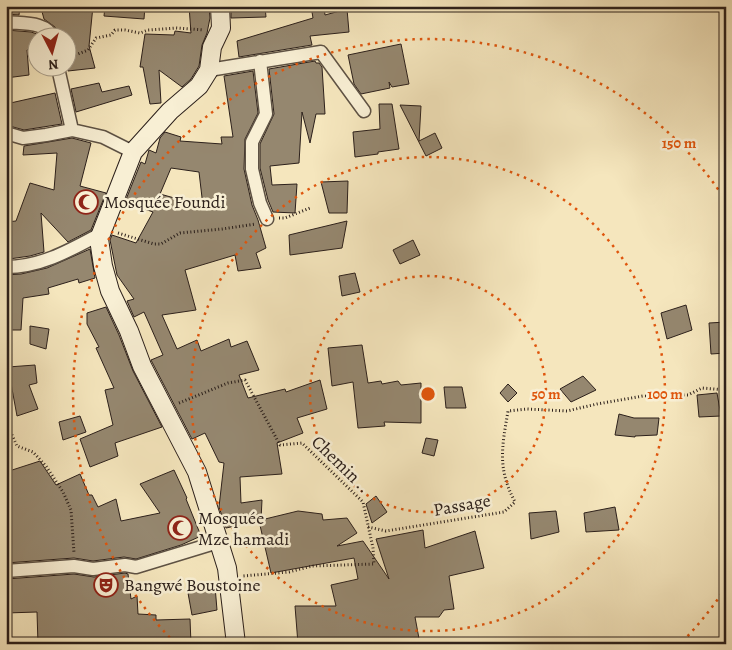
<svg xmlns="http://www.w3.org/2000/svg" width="732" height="650" font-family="Alegreya,serif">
  <rect width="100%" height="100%" fill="#f5e6bd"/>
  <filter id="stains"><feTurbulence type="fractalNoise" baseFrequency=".004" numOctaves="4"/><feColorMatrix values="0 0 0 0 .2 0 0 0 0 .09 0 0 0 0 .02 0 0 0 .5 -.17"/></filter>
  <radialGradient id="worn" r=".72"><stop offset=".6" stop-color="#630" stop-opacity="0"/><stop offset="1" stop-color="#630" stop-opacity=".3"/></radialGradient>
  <path fill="#95876f" stroke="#2c201b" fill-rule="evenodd" d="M 8,6 L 20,6 L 19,15 L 6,14 Z
    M 57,6 L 93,6 L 89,46 L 95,68 L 68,71 L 68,38 L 61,38 L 55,27 L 44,19 L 41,8 L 57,8 Z
    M 105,6 L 145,6 L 144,19 L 104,16 Z
    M 189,6 L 209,6 L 210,18 L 207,33 L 202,45 L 199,66 L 191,79 L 182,87 L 159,70 L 161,103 L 150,104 L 143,67 L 140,67 L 145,34 L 174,35 L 175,31 L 191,33 Z
    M 231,6 L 265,6 L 266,17 L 231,18 Z
    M 311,6 L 324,6 L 325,15 L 347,9 L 349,32 L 310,36 L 312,45 L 239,57 L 237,41 L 313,18 Z
    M 6,30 L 31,32 L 40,35 L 38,38 L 36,49 L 27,50 L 29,75 L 6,78 Z
    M 401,44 L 409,84 L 392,87 L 389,82 L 390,88 L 361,94 L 354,84 L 348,55 Z
    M 315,61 L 316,63 L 319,63 L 322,67 L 325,114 L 316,114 L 310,143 L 302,112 L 299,163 L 270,166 L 272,185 L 297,184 L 295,213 L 273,212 L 268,200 L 260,168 L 260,144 L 274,114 L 269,69 Z
    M 253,71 L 258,113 L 245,139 L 244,169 L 252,205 L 258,220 L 266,248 L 256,253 L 261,268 L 238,271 L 235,255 L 185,270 L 196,310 L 162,315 L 177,349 L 197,340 L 201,351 L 229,339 L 231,347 L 247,341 L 259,370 L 239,375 L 248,398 L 285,389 L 286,392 L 320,380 L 327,409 L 297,418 L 303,433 L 277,443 L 282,474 L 240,477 L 241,503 L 262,500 L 261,520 L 298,511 L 322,514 L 323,520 L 347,518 L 357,533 L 337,546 L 363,541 L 389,579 L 376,539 L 423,530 L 425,548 L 475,531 L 484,568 L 449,576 L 454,609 L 444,610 L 439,617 L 415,617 L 420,644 L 298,644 L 295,606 L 336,606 L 331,585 L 358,579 L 354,558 L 271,573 L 259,521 L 226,528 L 219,507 L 224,463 L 219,462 L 205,433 L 192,439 L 152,362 L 151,360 L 163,355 L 144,312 L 134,317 L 127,301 L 134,299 L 117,275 L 110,240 L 112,235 L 136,243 L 153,212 L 125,202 L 141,162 L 145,164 L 149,150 L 156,153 L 160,138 L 165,132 L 181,137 L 180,141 L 222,144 L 221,137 L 233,137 L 224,76 ZM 171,168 L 199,172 L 203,206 L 160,194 Z
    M 99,83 L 102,92 L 129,86 L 132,95 L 76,112 L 71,89 Z
    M 55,93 L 62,124 L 24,130 L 6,125 L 6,104 Z
    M 379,104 L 392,104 L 399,149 L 378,152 L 378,154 L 355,157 L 353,132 L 380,129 Z
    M 400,105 L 421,106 L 419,141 L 435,133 L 442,148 L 426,156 Z
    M 72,138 L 91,143 L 80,186 L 106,193 L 91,230 L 68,242 L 41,213 L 44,252 L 30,256 L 9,259 L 6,222 L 16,221 L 30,183 L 54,190 L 57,153 L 23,155 L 24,146 Z
    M 348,181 L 347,213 L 329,213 L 321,182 Z
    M 347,221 L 342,248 L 290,255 L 289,235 Z
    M 413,240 L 420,255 L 400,264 L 393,250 Z
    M 90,249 L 95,278 L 79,283 L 78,279 L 48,288 L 49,294 L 23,298 L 21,330 L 6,330 L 6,275 L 21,274 L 47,268 Z
    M 355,273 L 360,292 L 342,296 L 339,276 Z
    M 686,305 L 692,330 L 667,339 L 661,313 Z
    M 106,307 L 119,335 L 133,371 L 162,427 L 115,443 L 118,456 L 90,467 L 80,439 L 113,425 L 105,390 L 114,388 L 96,348 L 99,347 L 87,324 L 87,313 Z
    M 726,322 L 726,353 L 711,354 L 709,323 Z
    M 30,326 L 49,329 L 46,349 L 30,344 Z
    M 362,345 L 368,383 L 381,381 L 382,384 L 398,381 L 401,385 L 421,383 L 421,423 L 384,422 L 385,426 L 358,428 L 353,382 L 332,386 L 328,348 Z
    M 35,365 L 37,383 L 29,385 L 38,409 L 17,416 L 8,367 Z
    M 583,376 L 596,390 L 571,402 L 560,389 Z
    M 508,384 L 517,393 L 508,402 L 500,393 Z
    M 444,387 L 462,387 L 466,408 L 446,408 Z
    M 717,393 L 721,416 L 699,417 L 697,395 Z
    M 619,414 L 634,418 L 659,418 L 657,435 L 635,436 L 635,437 L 615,435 Z
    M 80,416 L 86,432 L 63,440 L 59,422 Z
    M 426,438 L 438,440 L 434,456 L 422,453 Z
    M 40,461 L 56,485 L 80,474 L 89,495 L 92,495 L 98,507 L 116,499 L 121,521 L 160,513 L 140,484 L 174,470 L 187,498 L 186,499 L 201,536 L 181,545 L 136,559 L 124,557 L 93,561 L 74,558 L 6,563 L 6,472 Z
    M 376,496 L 387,512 L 372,523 L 366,504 Z
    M 615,507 L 619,530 L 586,532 L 584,513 Z
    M 556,511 L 559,532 L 531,539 L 529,513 Z
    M 125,573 L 128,574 L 131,599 L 137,596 L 138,614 L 156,615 L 156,620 L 190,619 L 191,644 L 38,644 L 37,612 L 6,613 L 6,579 L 74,574 L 94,577 Z
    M 215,586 L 217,610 L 192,615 L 188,593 Z"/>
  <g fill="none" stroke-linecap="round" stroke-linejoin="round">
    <g stroke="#5e5244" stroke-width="15">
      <path id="minor" d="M 6,22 C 21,24 47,21 53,38
        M 260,61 L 266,114 L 252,142 L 252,169 L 260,203 L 267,219
        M 58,68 L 72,130 L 103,137 L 133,152
        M 209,70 L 321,52 L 364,111
        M 6,133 L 23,138 L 46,135 L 72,130
        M 6,267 C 42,267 72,249 102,233
        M 6,571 L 74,566 L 93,569 L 125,565 L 136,567 L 218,542"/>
    </g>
    <g stroke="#2c201b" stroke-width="20">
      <path id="secondary" d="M 220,6 L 221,28 L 212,47 L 209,70 L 199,86 L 170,111 L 133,152 L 99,239 L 103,266 L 110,291 L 129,331 L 142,366 L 197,472 L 227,568 L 236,644"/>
    </g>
    <path stroke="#2c201b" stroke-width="3" stroke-dasharray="1 2.5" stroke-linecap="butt" d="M 68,55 L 78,54 L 88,50 L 96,38 L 111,35 L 115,30 L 125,30 L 140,33 L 148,30 L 176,28 L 204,30
      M 279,218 L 285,218 L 310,208
      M 118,233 L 154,244 L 161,244 L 180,233 L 222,229 L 256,224
      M 179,403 L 228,383 L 245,380 L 280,445 L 302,443 L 363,502 L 373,548 L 374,564 L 312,566 L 289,572 L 243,576
      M 6,422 L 17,446 L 33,452 L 46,466 L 63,492 L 71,510 L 74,553
      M 368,527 L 386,531 L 504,512 L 515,502 C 497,468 502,447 508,411 L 527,409 L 567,411 L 597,404 L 643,396 L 688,395 L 702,388 L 726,390"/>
    <use href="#minor" stroke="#f8efd4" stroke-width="12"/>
    <use href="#secondary" stroke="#f8efd4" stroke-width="18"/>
  </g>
  <g fill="none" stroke="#df560d" stroke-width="2.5" stroke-dasharray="2.5 5">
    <circle cx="428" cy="394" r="118"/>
    <circle cx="428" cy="394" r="237"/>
    <path d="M726 587A355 355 0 0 1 681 643M175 643A355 355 0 1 1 726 201"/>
  </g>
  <defs>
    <g id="mosque-ring" transform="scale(1.25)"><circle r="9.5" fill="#f8efd4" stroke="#8f2418" stroke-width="1.5"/><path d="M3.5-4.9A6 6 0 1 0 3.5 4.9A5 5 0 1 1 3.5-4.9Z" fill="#8f2418"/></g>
    <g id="theatre-ring" transform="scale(1.25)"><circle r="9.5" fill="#f8efd4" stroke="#8f2418" stroke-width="1.5"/><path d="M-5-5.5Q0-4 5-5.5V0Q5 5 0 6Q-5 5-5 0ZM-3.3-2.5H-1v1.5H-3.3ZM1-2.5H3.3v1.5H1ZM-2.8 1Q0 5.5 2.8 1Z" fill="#8f2418"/></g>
  </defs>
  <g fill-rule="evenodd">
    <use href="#mosque-ring" x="86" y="202"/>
    <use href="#mosque-ring" x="180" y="528"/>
    <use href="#theatre-ring" x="106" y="585"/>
  </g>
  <g text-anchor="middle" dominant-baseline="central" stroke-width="5" stroke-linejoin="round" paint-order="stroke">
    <g font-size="18" fill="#2c201b" stroke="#f8efd4" text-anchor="start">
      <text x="104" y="202">Mosquée Foundi</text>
      <text x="198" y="518">Mosquée<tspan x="198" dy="21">Mze hamadi</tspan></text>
      <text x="124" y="585">Bangwé Boustoine</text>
    </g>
    <g font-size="18" fill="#2c201b" stroke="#f8efd4">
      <text transform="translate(341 464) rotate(44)">Chemin ..</text>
      <text transform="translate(462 505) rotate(-10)">Passage</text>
    </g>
  </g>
  <circle cx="428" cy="394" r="8" fill="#df560d" stroke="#f8efd4" stroke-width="2.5"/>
  <g font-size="15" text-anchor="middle" font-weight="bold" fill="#df560d" stroke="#f8efd4" stroke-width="5" stroke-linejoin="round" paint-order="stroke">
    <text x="679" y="148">150 m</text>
    <text x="546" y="399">50 m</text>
    <text x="665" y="399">100 m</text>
  </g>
  <rect width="732" height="650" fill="none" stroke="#f5e6bd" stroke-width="25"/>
  <rect x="8" y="8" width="717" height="635" fill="none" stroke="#2c201b" stroke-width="2.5"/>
  <rect x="12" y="12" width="707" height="625" fill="none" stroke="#2c201b"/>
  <g transform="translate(52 52) rotate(174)"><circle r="24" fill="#f8efd4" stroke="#a69c8a"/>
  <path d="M0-4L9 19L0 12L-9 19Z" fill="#8f2418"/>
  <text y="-8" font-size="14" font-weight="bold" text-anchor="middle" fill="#2c201b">N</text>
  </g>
  <rect width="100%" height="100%" filter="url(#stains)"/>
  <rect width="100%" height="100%" fill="url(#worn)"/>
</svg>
